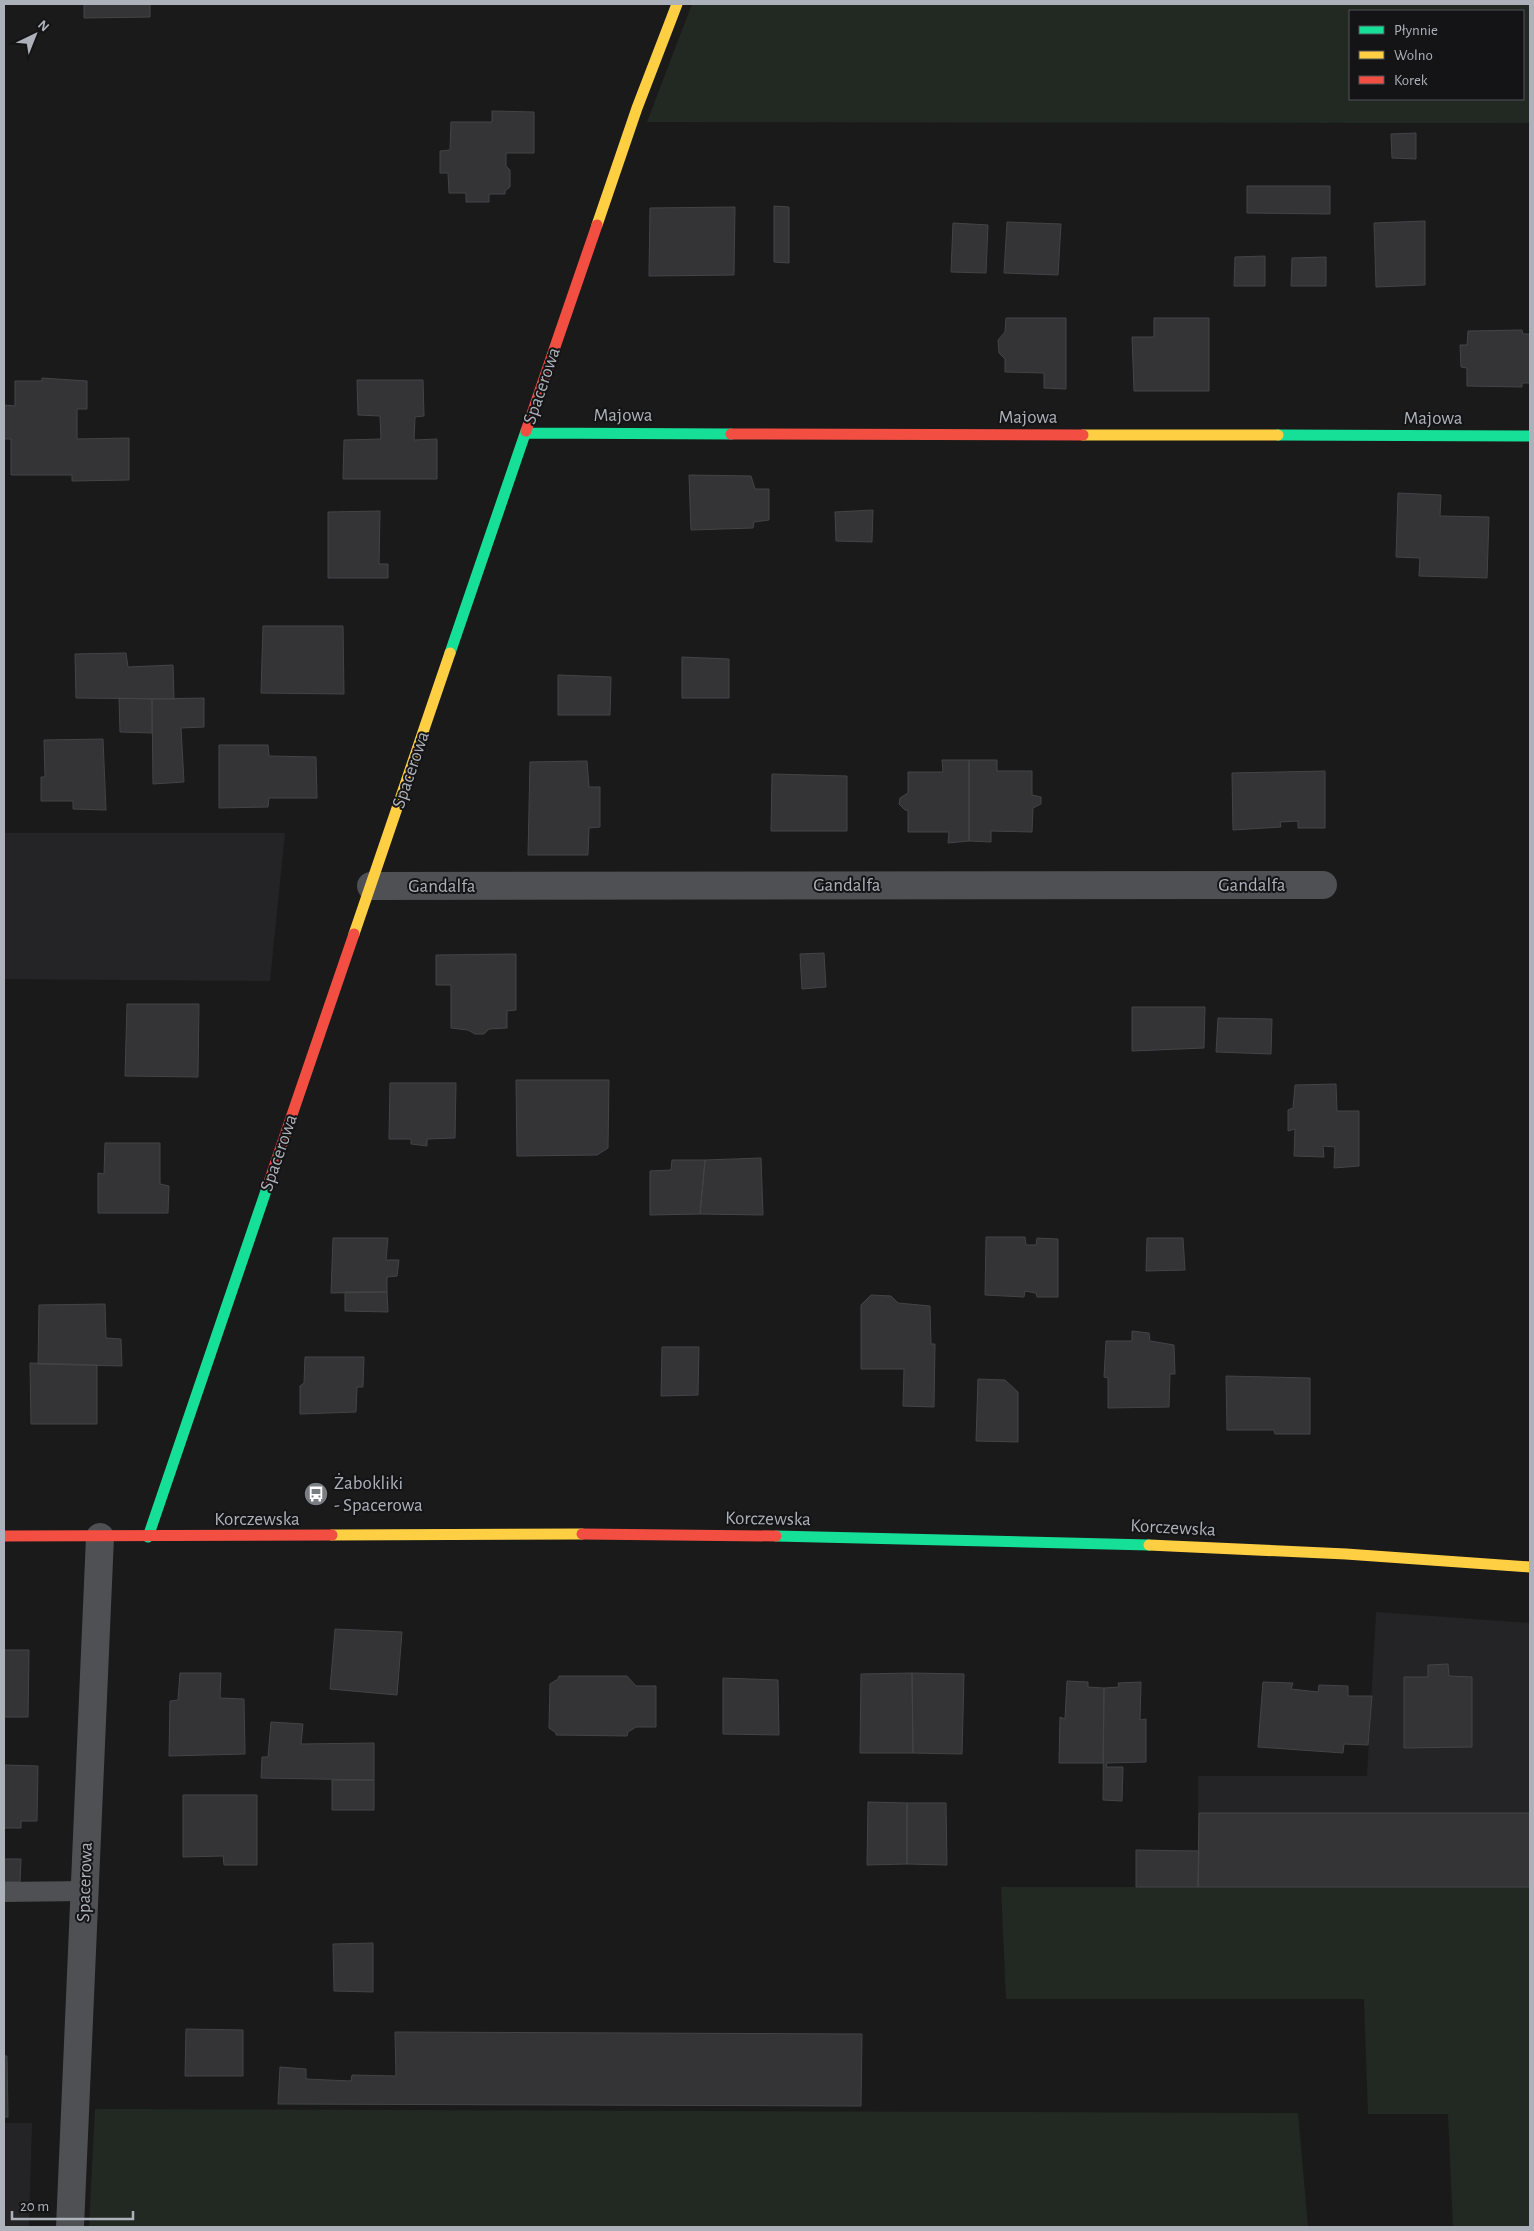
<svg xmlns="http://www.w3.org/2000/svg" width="1534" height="2231" font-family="'Alegreya Sans',sans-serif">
  <rect width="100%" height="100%" fill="#1a1a1a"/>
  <path fill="#242426" d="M 4,833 L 285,833 L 270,981 L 4,979 Z
    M 1376,1612 L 1530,1623 L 1530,1887 L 1198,1887 L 1198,1776 L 1367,1776 Z
    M 4,2123 L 32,2123 L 29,2227 L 4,2227 Z"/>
  <path fill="#222923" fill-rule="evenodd" d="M 692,4 L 1530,4 L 1530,123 L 647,122 ZM 1350,11 L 1523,11 L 1523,99 L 1350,99 Z
    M 1001,1887 L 1530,1887 L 1530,2227 L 1453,2227 L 1448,2114 L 1368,2114 L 1364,1999 L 1006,1999 Z
    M 95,2109 L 1298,2113 L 1308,2227 L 89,2227 Z"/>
  <path fill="#343436" stroke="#434446" d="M 84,4 L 150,4 L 150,17 L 84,18 Z
    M 492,111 L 534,112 L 534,153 L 506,153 L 506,166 L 510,170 L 510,187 L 505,191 L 505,194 L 489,194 L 489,202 L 466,202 L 466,193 L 449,193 L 448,173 L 440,173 L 440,151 L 450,150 L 451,122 L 492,122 Z
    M 1416,133 L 1416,159 L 1392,158 L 1391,134 Z
    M 1247,186 L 1330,186 L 1330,214 L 1247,213 Z
    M 774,206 L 789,207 L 789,263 L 774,262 Z
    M 735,207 L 734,275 L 649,276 L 650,208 Z
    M 1425,221 L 1425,285 L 1376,287 L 1374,223 Z
    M 1007,222 L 1061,224 L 1058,275 L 1004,273 Z
    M 953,223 L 988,225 L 986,273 L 951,272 Z
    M 1265,256 L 1265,286 L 1234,286 L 1235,257 Z
    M 1326,257 L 1326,286 L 1291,286 L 1292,258 Z
    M 1006,318 L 1066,318 L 1066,389 L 1044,388 L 1044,373 L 1005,372 L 1005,359 L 999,353 L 998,340 L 1005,332 Z
    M 1154,318 L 1209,318 L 1209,391 L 1134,391 L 1132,337 L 1154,337 Z
    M 1522,330 L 1523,334 L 1530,334 L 1530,383 L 1522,383 L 1522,387 L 1467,386 L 1467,368 L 1461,367 L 1460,345 L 1467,345 L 1468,331 Z
    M 42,378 L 87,381 L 87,409 L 77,409 L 77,439 L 129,438 L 129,480 L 72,481 L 72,475 L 11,475 L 11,439 L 4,439 L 4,405 L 15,406 L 15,381 L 42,381 Z
    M 357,380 L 423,380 L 424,416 L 415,417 L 414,440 L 437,439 L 437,479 L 343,479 L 344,440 L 381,439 L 380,416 L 358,415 Z
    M 689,475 L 751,476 L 755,489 L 769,489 L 769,520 L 754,522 L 753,528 L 691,530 Z
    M 1398,493 L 1441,495 L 1440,516 L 1489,517 L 1487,578 L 1419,576 L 1420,558 L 1396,557 Z
    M 873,510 L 872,542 L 836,541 L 835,512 Z
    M 380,511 L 379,564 L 388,564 L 388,578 L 328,578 L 328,512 Z
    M 263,626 L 343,626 L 344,694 L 261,693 Z
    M 126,653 L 128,667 L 173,665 L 174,699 L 76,698 L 75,654 Z
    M 682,657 L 729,659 L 729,698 L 682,698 Z
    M 558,675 L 611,677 L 610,715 L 558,715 Z
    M 119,698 L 152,699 L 152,733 L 120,732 Z
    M 204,698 L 204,727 L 181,728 L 184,782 L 153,784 L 152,699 Z
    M 103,739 L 106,810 L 73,809 L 73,801 L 41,801 L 41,777 L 45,777 L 44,740 Z
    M 219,745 L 268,745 L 269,756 L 316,757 L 317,798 L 269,798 L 268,807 L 219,808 Z
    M 942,760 L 969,760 L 969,841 L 948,843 L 949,832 L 908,832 L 908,810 L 905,810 L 899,804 L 900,798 L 908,793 L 908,772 L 943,772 Z
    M 969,760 L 997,760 L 997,771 L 1032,771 L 1032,795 L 1041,797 L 1041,804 L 1033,808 L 1032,832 L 991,831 L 991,842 L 969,841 Z
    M 587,761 L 589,787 L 600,787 L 600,827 L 589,828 L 588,855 L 528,855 L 530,762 Z
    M 1325,771 L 1325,828 L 1298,828 L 1298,821 L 1280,822 L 1281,827 L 1233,830 L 1232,773 Z
    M 772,774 L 847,776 L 847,831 L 771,831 Z
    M 824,953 L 826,987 L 802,989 L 800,954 Z
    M 516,954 L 516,1010 L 507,1011 L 507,1028 L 489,1029 L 484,1034 L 475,1034 L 468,1030 L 451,1028 L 451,985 L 436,985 L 436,955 Z
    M 127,1004 L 199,1004 L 198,1077 L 125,1076 Z
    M 1132,1007 L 1205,1007 L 1204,1048 L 1132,1051 Z
    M 1218,1018 L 1272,1019 L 1271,1054 L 1216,1052 Z
    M 516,1080 L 609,1080 L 608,1148 L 597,1155 L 517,1156 Z
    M 390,1083 L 456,1083 L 455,1138 L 427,1139 L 427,1146 L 411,1144 L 411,1139 L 389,1139 Z
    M 1336,1084 L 1337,1111 L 1359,1111 L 1359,1166 L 1334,1168 L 1335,1147 L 1323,1146 L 1324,1157 L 1294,1156 L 1295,1129 L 1288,1131 L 1288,1110 L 1293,1108 L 1295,1085 Z
    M 105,1143 L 160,1143 L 160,1184 L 169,1186 L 168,1213 L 98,1213 L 98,1173 L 104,1174 Z
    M 761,1158 L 763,1215 L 700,1214 L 705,1160 Z
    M 672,1160 L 705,1160 L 700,1214 L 650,1215 L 650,1171 L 671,1170 Z
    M 986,1237 L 1025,1237 L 1026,1245 L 1036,1245 L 1037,1238 L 1058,1239 L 1058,1297 L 1037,1297 L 1036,1293 L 1025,1291 L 1024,1297 L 985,1295 Z
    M 333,1238 L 388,1238 L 386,1260 L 399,1260 L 397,1276 L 387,1277 L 387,1292 L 331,1293 Z
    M 1147,1238 L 1183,1238 L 1185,1270 L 1146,1271 Z
    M 345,1292 L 387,1292 L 388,1312 L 345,1311 Z
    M 871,1295 L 891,1296 L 898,1303 L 930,1306 L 931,1344 L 935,1344 L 934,1407 L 903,1406 L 904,1369 L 861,1369 L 861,1305 Z
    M 105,1304 L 106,1338 L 121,1339 L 122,1366 L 38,1364 L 39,1305 Z
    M 1132,1331 L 1149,1333 L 1150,1341 L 1174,1345 L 1175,1374 L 1170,1374 L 1169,1407 L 1108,1408 L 1108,1378 L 1104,1377 L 1106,1341 L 1132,1341 Z
    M 662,1347 L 699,1347 L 698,1395 L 661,1396 Z
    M 305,1357 L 364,1357 L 363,1387 L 357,1387 L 356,1412 L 300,1414 L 300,1386 L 304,1383 Z
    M 30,1363 L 97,1365 L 97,1424 L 31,1424 Z
    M 1226,1376 L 1310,1378 L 1310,1434 L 1275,1434 L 1274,1430 L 1227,1430 Z
    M 978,1379 L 1005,1380 L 1018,1392 L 1018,1442 L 976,1441 Z
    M 335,1629 L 402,1632 L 397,1695 L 330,1689 Z
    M 4,1650 L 29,1650 L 28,1717 L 4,1717 Z
    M 1448,1664 L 1449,1676 L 1472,1677 L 1472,1747 L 1404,1748 L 1404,1677 L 1428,1677 L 1428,1665 Z
    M 180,1673 L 221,1673 L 220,1698 L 244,1699 L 245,1754 L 169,1756 L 170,1701 L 178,1700 Z
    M 912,1673 L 913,1753 L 860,1753 L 861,1674 Z
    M 912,1673 L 964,1674 L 962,1754 L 913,1753 Z
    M 559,1676 L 627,1676 L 636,1686 L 656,1686 L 656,1727 L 636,1727 L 628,1732 L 627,1736 L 556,1735 L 556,1733 L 549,1728 L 550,1684 L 558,1679 Z
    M 723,1678 L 778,1680 L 779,1735 L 723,1734 Z
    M 1067,1681 L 1088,1682 L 1088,1687 L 1104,1688 L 1103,1763 L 1059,1763 L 1060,1717 L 1065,1719 Z
    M 1141,1682 L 1140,1720 L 1146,1719 L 1146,1762 L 1107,1763 L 1106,1767 L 1123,1767 L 1122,1801 L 1103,1800 L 1104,1688 L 1119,1687 L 1118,1683 Z
    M 1263,1682 L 1293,1683 L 1291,1689 L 1318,1692 L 1319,1685 L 1348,1686 L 1348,1696 L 1372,1696 L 1368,1745 L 1344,1744 L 1343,1753 L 1258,1747 Z
    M 271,1722 L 303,1724 L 301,1744 L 374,1743 L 374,1780 L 261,1778 L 262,1757 L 268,1757 Z
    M 4,1765 L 38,1766 L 37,1821 L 21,1821 L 21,1828 L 4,1828 Z
    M 332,1780 L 374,1780 L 374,1810 L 332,1810 Z
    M 183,1795 L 257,1795 L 257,1865 L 224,1865 L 223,1856 L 183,1857 Z
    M 868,1802 L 907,1803 L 907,1864 L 867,1865 Z
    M 907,1803 L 946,1803 L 947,1865 L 907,1864 Z
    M 1199,1813 L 1530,1813 L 1530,1887 L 1198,1887 Z
    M 1136,1850 L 1199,1851 L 1198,1887 L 1136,1887 Z
    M 4,1859 L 21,1859 L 20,1882 L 4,1882 Z
    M 373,1943 L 373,1992 L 334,1991 L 333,1944 Z
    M 186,2029 L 243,2030 L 243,2076 L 185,2076 Z
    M 395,2032 L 862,2034 L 861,2106 L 278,2104 L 280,2067 L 306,2069 L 306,2079 L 351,2081 L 352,2075 L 396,2076 Z
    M 4,2056 L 7,2056 L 8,2117 L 4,2117 Z"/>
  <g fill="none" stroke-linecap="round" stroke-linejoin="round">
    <path stroke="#4f5053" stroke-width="20" d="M 4,1892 L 84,1891"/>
    <path stroke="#4f5053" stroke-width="28" d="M 371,886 L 1323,885
      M 70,2227 L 100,1537"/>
    <path stroke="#16e098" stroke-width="11" d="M 526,433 L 731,434
      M 1278,435 L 1530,436
      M 450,653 L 526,431
      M 776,1536 L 1149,1545
      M 148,1537 L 269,1182"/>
    <path stroke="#ffcf43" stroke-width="11" d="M 597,225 L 637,108 L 677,4
      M 1083,435 L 1278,435
      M 354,934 L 450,653
      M 332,1535 L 582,1534
      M 1149,1545 L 1346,1554 L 1530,1567"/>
    <path stroke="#f24e42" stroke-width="11" d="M 526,431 L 597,225
      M 731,434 L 1083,435
      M 269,1182 L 354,934
      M 582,1534 L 776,1536
      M 4,1536 L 332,1535"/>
  </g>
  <defs>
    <g id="bus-disc" transform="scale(1.25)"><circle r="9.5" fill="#7a7d82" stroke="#141416"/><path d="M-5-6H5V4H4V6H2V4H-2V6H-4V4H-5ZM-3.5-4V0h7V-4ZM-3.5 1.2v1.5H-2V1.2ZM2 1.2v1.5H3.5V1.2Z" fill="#fff"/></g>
  </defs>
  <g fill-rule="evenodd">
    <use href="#bus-disc" x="316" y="1494"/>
  </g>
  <g text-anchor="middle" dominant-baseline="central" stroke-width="4" stroke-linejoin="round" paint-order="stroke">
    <g font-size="19" fill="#adb2ba" stroke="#141416">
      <text transform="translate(542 386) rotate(-71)">Spacerowa</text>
      <text x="623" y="415">Majowa</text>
      <text x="1028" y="417">Majowa</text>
      <text x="1433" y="418">Majowa</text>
      <text transform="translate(411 770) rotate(-71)">Spacerowa</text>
      <text x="847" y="885">Gandalfa</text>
      <text x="1252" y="885">Gandalfa</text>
      <text x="442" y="886">Gandalfa</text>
      <text transform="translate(279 1153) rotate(-71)">Spacerowa</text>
      <text x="257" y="1519">Korczewska</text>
      <text transform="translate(768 1519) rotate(1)">Korczewska</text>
      <text transform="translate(1173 1528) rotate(3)">Korczewska</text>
      <text transform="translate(85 1882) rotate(-88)">Spacerowa</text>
    </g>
    <g font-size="19" fill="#adb2ba" stroke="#141416" text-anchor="start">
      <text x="334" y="1483">Żabokliki<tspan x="334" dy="22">- Spacerowa</tspan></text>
    </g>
  </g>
  <rect width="1534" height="2231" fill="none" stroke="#adb2ba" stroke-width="10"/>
  <rect x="1349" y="10" width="175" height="90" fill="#141416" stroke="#515358"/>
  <rect x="1359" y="26" width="25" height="8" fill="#16e098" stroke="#515358"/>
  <text x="1394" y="35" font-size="15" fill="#adb2ba">Płynnie</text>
  <rect x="1359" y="51" width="25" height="8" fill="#ffcf43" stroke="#515358"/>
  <text x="1394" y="60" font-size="15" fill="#adb2ba">Wolno</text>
  <rect x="1359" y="76" width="25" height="8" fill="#f24e42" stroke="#515358"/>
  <text x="1394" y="85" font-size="15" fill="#adb2ba">Korek</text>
  <g transform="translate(35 35) rotate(43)" stroke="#141416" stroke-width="4" paint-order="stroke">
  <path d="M0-4L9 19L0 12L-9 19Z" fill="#adb2ba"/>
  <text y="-8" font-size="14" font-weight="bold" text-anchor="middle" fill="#adb2ba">N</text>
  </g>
  <path d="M12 2211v8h121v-8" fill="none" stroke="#adb2ba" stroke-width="2.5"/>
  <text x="20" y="2211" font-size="15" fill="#adb2ba" stroke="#141416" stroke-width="4" paint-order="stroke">20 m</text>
</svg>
